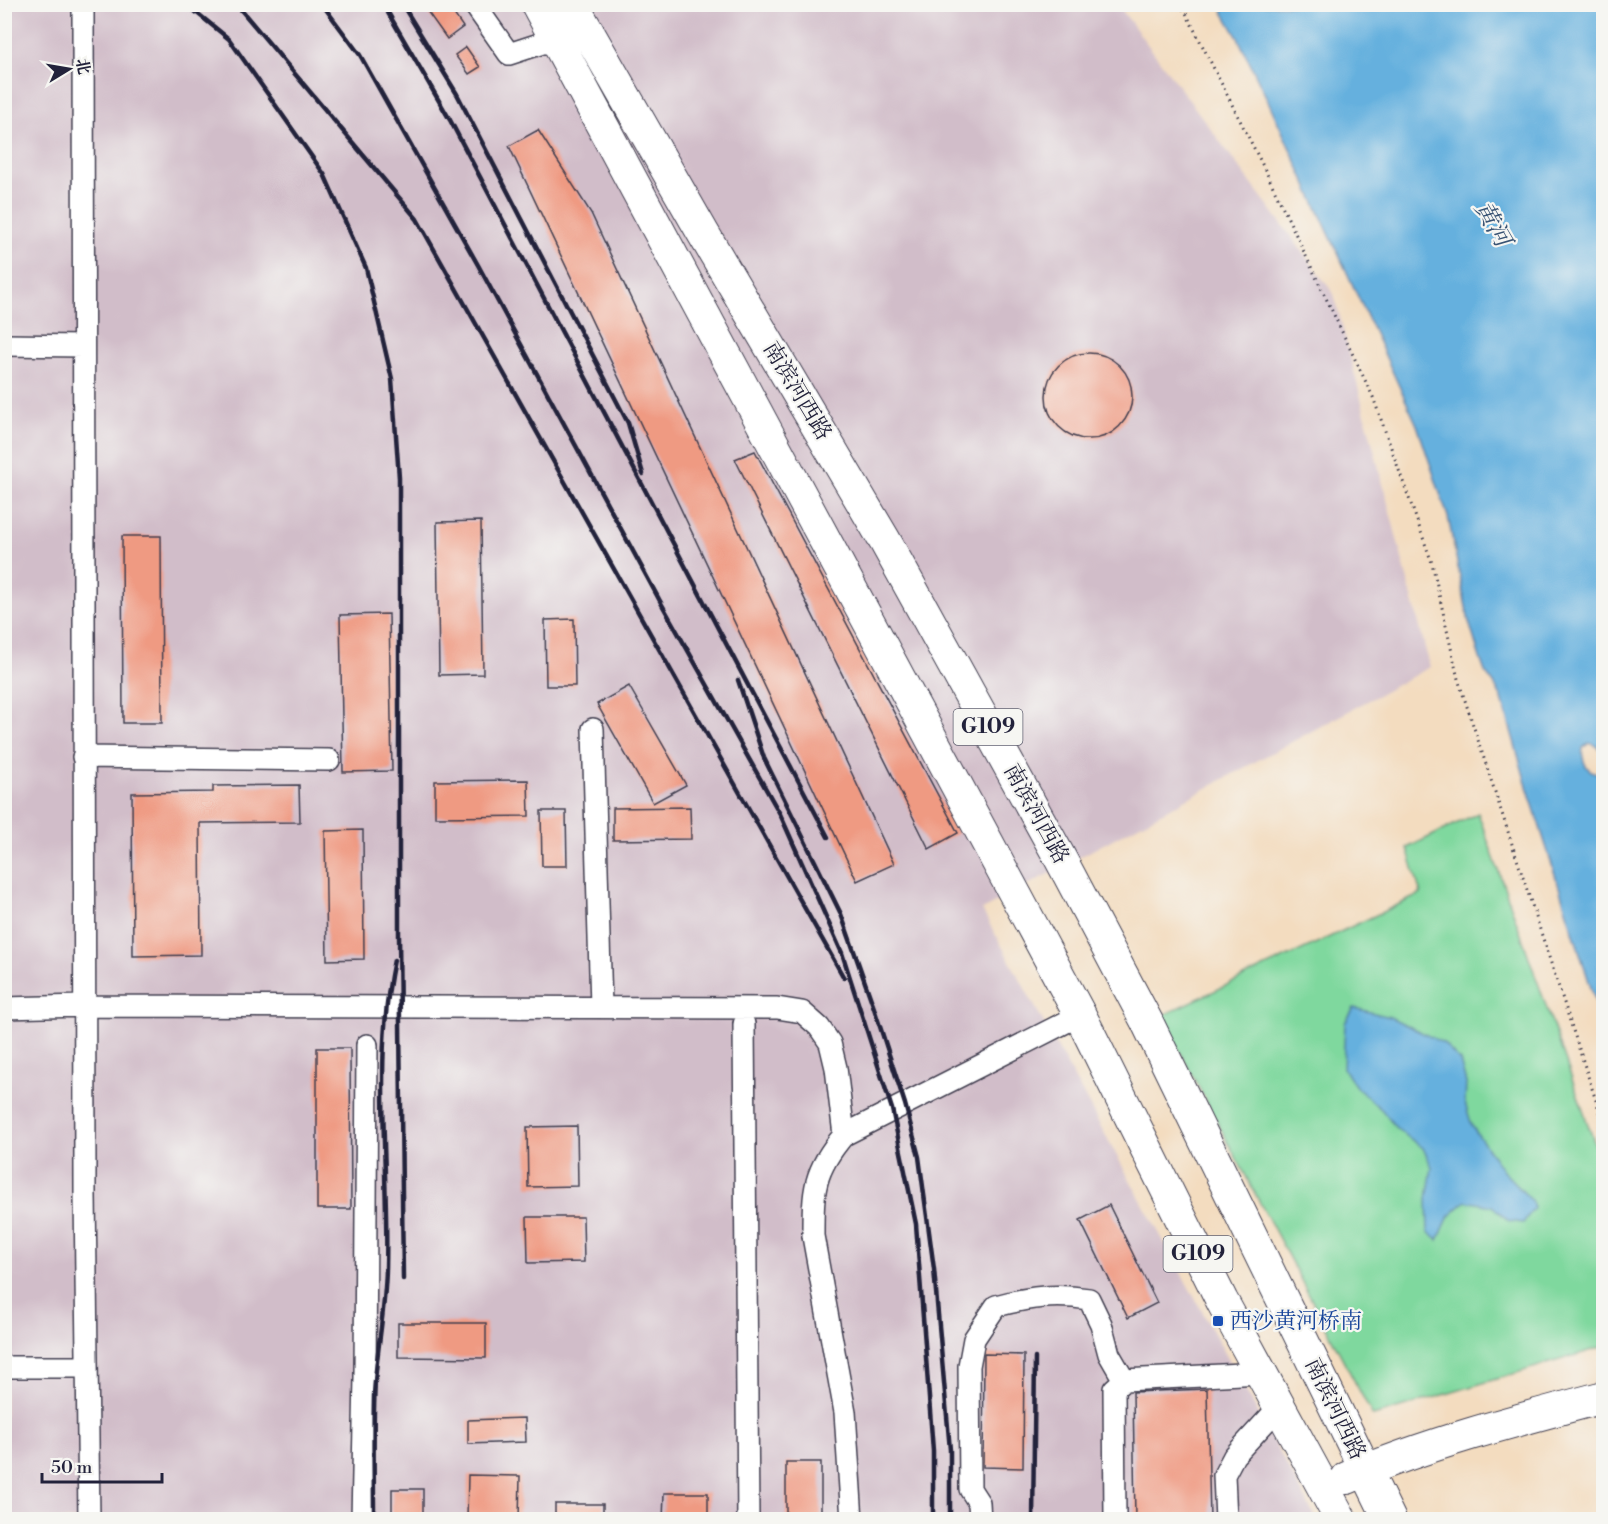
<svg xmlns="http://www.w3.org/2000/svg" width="1608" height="1524" font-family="'Libre Bodoni','Noto Serif SC',serif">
  <rect width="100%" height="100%" fill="#f6f6f2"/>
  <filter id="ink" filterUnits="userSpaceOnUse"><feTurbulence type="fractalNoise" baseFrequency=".0167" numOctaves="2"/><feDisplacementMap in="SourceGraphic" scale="12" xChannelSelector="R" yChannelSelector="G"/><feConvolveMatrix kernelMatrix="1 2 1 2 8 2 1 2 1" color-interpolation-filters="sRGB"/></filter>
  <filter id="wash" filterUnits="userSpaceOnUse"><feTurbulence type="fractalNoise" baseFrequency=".008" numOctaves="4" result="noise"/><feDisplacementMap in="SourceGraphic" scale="24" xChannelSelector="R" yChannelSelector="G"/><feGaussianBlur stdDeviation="1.35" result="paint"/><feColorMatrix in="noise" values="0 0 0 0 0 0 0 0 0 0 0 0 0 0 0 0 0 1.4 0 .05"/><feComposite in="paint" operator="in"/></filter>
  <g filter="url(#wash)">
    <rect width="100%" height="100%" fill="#f3dcbf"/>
    <path fill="#d1bdc9" d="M 5,5 L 1118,5 L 1334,294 L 1430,667 L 982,910 L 1316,1519 L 5,1520 Z"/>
    <path fill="#7fd89e" stroke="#507d6c" stroke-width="1.5" d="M 1478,813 L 1603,1167 L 1603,1347 L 1373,1416 L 1161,1016 L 1421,894 L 1407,848 Z"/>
    <path fill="#65b0de" stroke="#44698c" stroke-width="1.5" d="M 1219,5 L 1603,5 L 1604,752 L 1594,745 L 1589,743 L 1583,748 C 1581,762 1588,775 1603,773 L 1603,1026 L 1526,783 L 1502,699 L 1494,684 L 1485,672 L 1480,658 L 1469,622 L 1448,517 L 1417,425 L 1269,103 L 1238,38 Z
      M 1354,1008 L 1390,1017 L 1443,1043 L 1460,1061 L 1466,1083 L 1465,1103 L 1472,1126 L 1503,1171 L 1531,1200 L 1534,1208 L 1523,1223 L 1509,1221 L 1492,1206 L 1466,1201 L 1449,1216 L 1438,1240 L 1428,1232 L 1427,1199 L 1432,1167 L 1423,1148 L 1397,1129 L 1382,1110 L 1357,1088 L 1343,1068 L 1345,1023 Z"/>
    <g id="blocks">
      <path fill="#ef9a82" d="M 422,4 L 447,4 L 463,27 L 447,39 Z
        M 466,47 L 480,67 L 469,74 L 455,55 Z
        M 538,130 L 591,213 L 894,864 L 857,881 L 509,146 Z
        M1046 396a43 43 0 1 1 86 0a43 43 0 1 1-86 0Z
        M 755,451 L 958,833 L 929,849 L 735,459 Z
        M 481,521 L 483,674 L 439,675 L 437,522 Z
        M 122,536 L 161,536 L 162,723 L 123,723 Z
        M 389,614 L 392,771 L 343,772 L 340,615 Z
        M 574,619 L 575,686 L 546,686 L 545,620 Z
        M 629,686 L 686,785 L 653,803 L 597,704 Z
        M 528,780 L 529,816 L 435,817 L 435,781 Z
        M 299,785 L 300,822 L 200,823 L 201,955 L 133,956 L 132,793 L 213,792 L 213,786 Z
        M 690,807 L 691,839 L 613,840 L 613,808 Z
        M 541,811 L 566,811 L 567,866 L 542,866 Z
        M 363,830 L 364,959 L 327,960 L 325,831 Z
        M 317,1048 L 350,1048 L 351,1209 L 317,1209 Z
        M 577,1126 L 578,1186 L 528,1187 L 527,1127 Z
        M 1109,1205 L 1157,1303 L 1128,1318 L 1080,1220 Z
        M 527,1217 L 583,1217 L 584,1262 L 528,1263 Z
        M 398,1323 L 486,1323 L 486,1358 L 398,1357 Z
        M 984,1354 L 1024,1355 L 1023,1468 L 983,1467 Z
        M 1207,1389 L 1210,1520 L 1135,1520 L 1133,1392 Z
        M 525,1418 L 526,1442 L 468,1444 L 468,1420 Z
        M 786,1462 L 821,1462 L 821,1520 L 786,1520 Z
        M 468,1475 L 520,1476 L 519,1520 L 467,1520 Z
        M 392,1489 L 423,1489 L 423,1520 L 392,1520 Z
        M 664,1493 L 708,1493 L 708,1520 L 663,1520 Z
        M 555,1504 L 603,1504 L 603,1520 L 555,1520 Z"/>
    </g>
  </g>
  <g filter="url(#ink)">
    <use href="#blocks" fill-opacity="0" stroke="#413e4f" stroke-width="1.5"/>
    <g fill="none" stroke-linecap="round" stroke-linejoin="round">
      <g stroke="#413e4f" stroke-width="24">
        <path id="minor" d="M 83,4 L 85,1194 L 89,1520
          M 474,4 L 509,54 L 555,39
          M 4,345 L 82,346
          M 593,729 L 601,1007
          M 83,757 L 329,760
          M 4,1008 L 84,1006 L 777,1008 L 802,1012 L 819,1027 L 830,1043 L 836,1068 L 844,1135
          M 744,1024 L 748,1520
          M 4,1367 L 87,1367
          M 362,1520 L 365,1377 L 367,1045
          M 852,1520 L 845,1412 L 813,1236 C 813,1191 813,1171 844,1135 L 1080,1015
          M 980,1520 L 979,1503 L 970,1489 L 969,1366 L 974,1339 L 996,1306 C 1029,1297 1056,1294 1089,1299 L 1101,1324 L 1109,1354 L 1124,1380
          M 1115,1520 L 1114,1389 L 1124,1380 L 1261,1373
          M 1226,1520 L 1224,1475 L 1234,1456 L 1279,1407"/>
      </g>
      <g stroke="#413e4f" stroke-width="34">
        <path id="highway" d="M 537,4 L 1080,1015 L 1222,1301 L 1341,1520
          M 572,4 L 703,233 L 885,541 L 1059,856 L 1147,1022 L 1390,1520
          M 1347,1478 C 1429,1443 1517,1420 1604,1397"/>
      </g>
      <path stroke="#413e4f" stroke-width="3" stroke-dasharray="1.5 4.5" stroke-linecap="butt" d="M 1179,4 L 1186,13 L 1267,174 L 1373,397 L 1432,563 L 1458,679 L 1604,1125"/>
      <use href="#minor" stroke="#fff" stroke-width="21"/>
      <use href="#highway" stroke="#fff" stroke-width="32"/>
      <path stroke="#22223b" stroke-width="4.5" d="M 186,4 L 229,39 L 324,174 L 366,268 L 392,379 L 399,478 L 399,936 L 403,1279
        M 236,4 L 417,219 L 844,978
        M 322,4 L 360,55 L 478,265 L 660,601 L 780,814 L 842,953 L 892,1109 L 916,1224 L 933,1451 L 933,1520
        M 383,4 L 450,120 L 828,837
        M 402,4 L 457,94 L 628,423 L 643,474
        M 738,680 L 764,758 L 841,914 L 874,1008 L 905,1104 L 919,1157 L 934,1269 L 950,1450 L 950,1520
        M 374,1520 C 374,1479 373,1437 374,1396 C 376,1354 385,1312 386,1269 C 389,1168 373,1059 394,960
        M 1033,1520 L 1035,1358"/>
    </g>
  </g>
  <rect fill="#1a4fb4" stroke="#f6f6f2" stroke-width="2" x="1212" y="1315" width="12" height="12" rx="3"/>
  <g text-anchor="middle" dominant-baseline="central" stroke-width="4.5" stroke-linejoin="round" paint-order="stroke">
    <g fill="#f6f6f2" stroke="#626272" stroke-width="1.5">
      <rect x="953.5" y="709" width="69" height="36" rx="4.5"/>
      <rect x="1163.5" y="1236" width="69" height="36" rx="4.5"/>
    </g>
    <g font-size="21" font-weight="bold" fill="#22223b">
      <text x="988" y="727">G109</text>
      <text x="1198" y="1254">G109</text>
    </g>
    <g font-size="22" fill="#22223b" stroke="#f6f6f2">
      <text transform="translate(797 391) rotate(59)">南滨河西路</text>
      <text transform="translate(1036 814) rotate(61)">南滨河西路</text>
      <text transform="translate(1335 1409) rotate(64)">南滨河西路</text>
    </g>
    <g font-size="22" fill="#164399" stroke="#f6f6f2" text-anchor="start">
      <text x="1230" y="1321">西沙黄河桥南</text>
    </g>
    <g font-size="24" font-style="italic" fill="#395474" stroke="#f6f6f2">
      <text transform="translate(1492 224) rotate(60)">黄河</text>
    </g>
  </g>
  <rect width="1608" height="1524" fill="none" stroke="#f6f6f2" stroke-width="24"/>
  <g transform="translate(69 69) rotate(79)" stroke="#f6f6f2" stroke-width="4.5" paint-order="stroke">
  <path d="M0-4.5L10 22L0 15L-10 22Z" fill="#22223b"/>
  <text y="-9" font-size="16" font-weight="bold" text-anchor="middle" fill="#22223b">北</text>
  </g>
  <path d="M42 1473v9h120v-9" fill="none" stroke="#22223b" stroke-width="3"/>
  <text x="51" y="1473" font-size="18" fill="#22223b" stroke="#f6f6f2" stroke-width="4.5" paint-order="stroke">50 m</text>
</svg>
